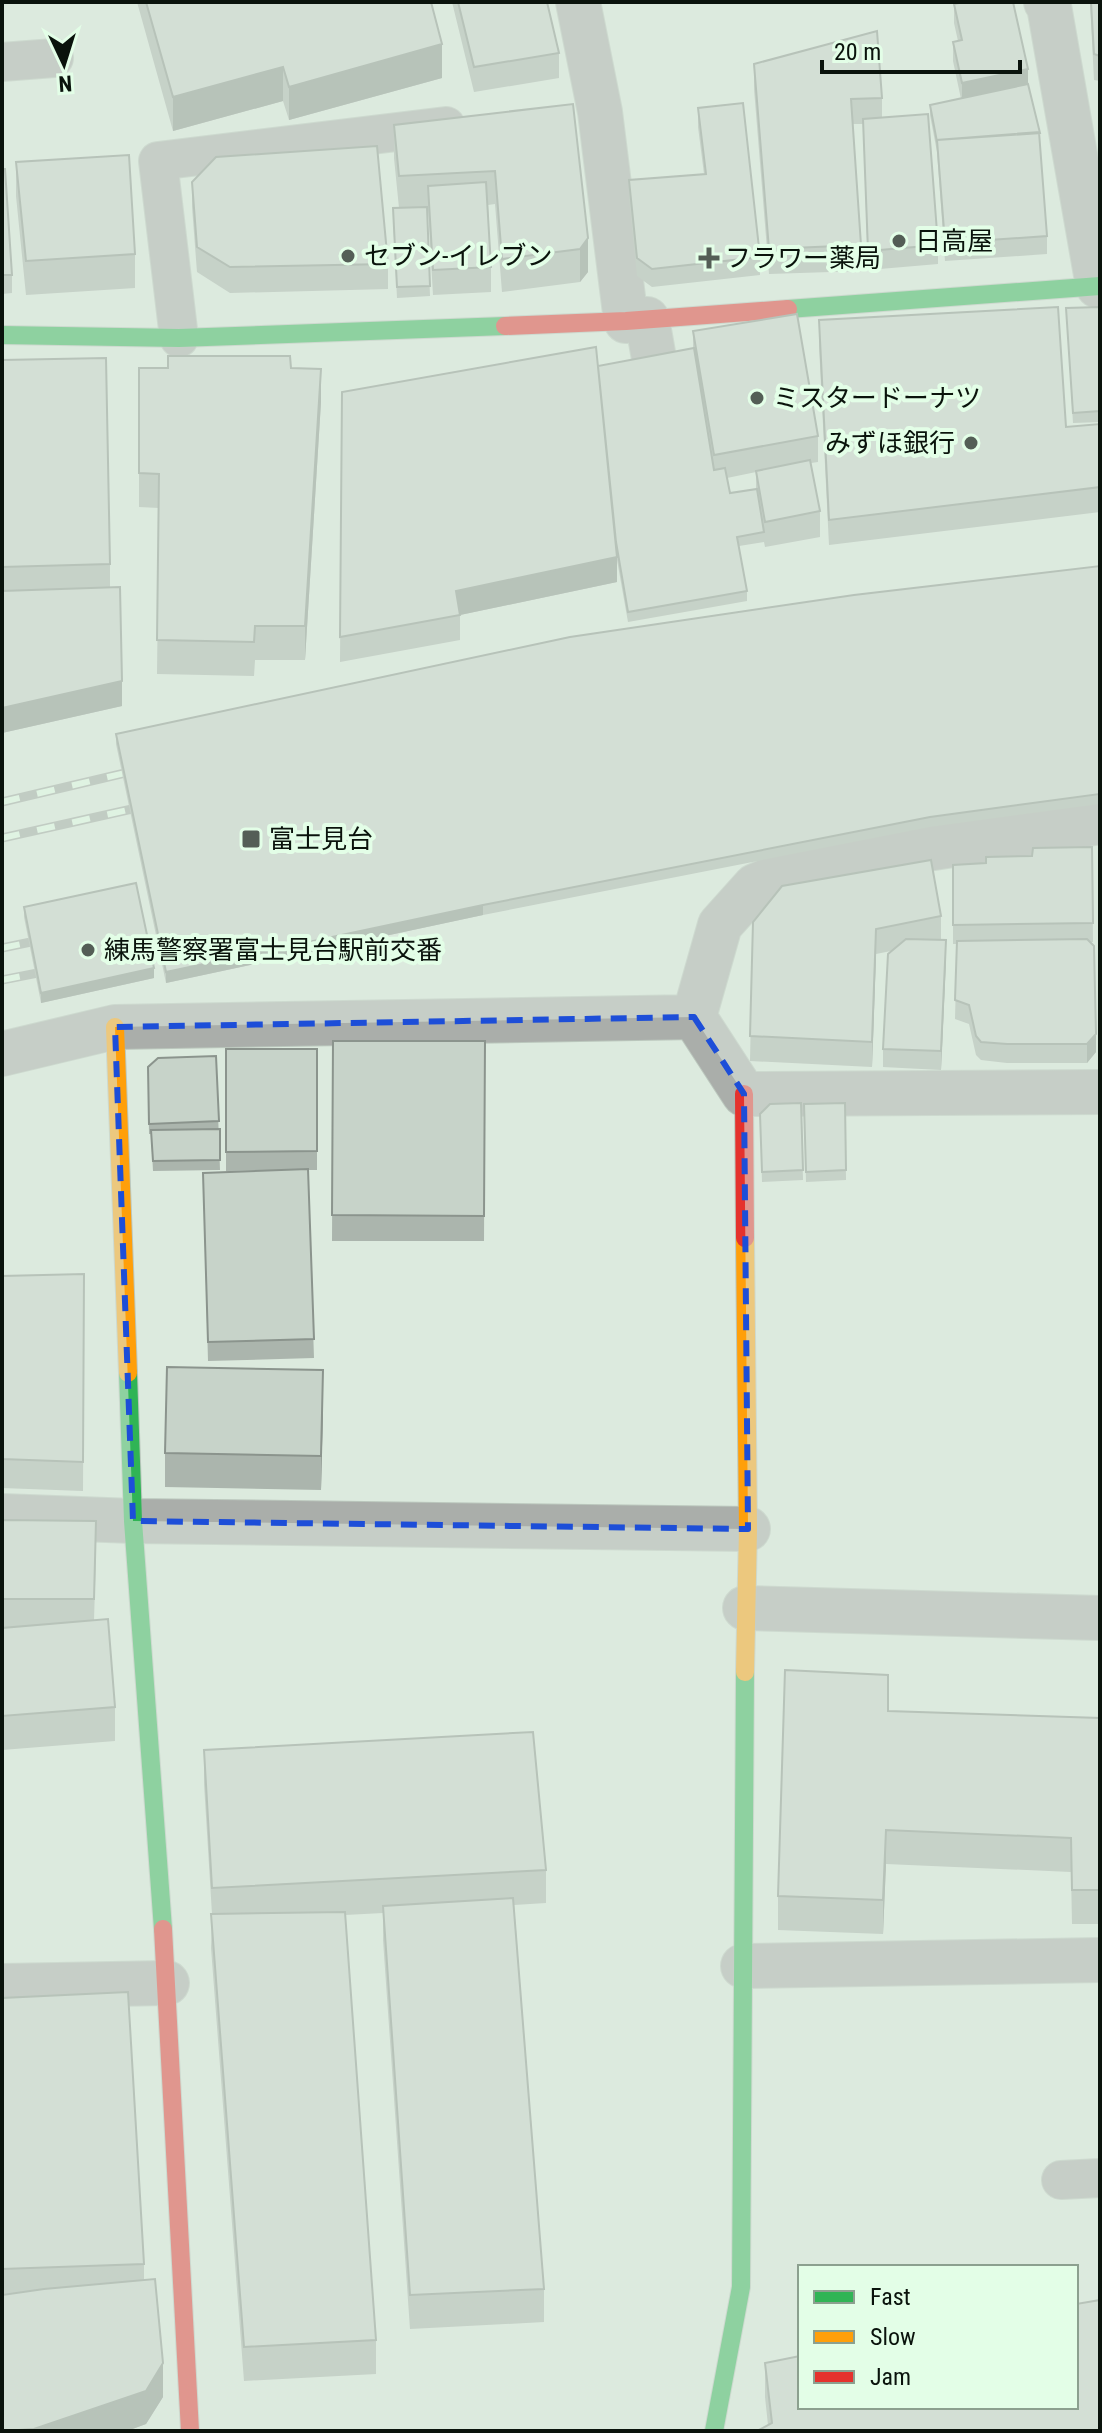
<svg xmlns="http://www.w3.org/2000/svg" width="1102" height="2433" font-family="'Roboto Condensed','Noto Sans JP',sans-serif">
  <rect width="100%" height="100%" fill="#dceade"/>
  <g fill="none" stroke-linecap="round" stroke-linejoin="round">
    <g stroke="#bbc7bd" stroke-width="40">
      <path id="lane" d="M 2,62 L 54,58
        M 179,338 L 158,161 L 446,126
        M 1061,2180 L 1100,2178"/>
    </g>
    <g stroke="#bbc7bd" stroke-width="46">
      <path id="street" d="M 578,2 L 600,112 L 626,321
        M 1046,2 L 1049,6 L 1098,286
        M 647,319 L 664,415
        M 1100,822 L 889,855 L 774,878 L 755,886 L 720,925 L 694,1017 L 744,1094 L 1100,1092
        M 2,1054 L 115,1027 L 694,1017
        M 2,1516 L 133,1521 L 748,1529
        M 745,1608 L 1100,1618
        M 743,1966 L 1100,1960
        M 2,1986 L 167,1983"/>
    </g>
    <g stroke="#bbc7bd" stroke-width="20">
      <path id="fast" d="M 788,309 L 1100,286
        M 2,335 L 179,338 L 505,326
        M 128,1373 L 133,1521 L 163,1929
        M 714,2431 L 741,2287 L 745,1672"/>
    </g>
    <g stroke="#bbc7bd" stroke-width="20">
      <path id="slow" d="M 115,1027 L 128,1373
        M 745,1672 L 748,1529 L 745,1238"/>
    </g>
    <g stroke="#bbc7bd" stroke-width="20">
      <path id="jam" d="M 505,326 L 626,321 L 788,309
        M 744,1094 L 745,1238
        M 163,1929 L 190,2431"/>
    </g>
    <use href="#lane" stroke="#aaaeaa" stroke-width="38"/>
    <use href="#street" stroke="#aaaeaa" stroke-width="44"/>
    <use href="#fast" stroke="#30b455" stroke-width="18"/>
    <use href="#slow" stroke="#ff9f0a" stroke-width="18"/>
    <use href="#jam" stroke="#e5322d" stroke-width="18"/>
    <g stroke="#a1a9a2" stroke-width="9">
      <path id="rail" d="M 2,802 L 142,769
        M 2,838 L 150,805
        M 2,948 L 50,938
        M 2,980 L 58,969"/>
    </g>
    <use href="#rail" stroke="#e3fee7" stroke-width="6" stroke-dasharray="18" stroke-linecap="butt"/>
  </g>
  <path fill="#abb5ad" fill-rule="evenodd" d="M 137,2 L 431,2 L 442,78 L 289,120 L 283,101 L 173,131 Z
    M 452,2 L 547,2 L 559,53 L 559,78 L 474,92 Z
    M 1090,2 L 1100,2 L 1100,81 L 1094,80 Z
    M 954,4 L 1028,84 L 1047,236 L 1047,254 L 945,261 L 937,152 L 930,115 L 930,105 L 961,99 L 953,61 L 953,42 L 958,41 L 954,23 Z
    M 754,64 L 882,98 L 882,118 L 938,245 L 938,264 L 868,270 L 863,124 L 853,124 L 861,245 L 861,271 L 769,274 L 754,89 Z
    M 573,104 L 588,272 L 580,282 L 502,292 L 495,204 L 488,205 L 491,267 L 491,292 L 433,295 L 428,208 L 427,208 L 430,296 L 397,298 L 393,218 L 399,208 L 394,158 L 394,125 Z
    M 698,108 L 760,257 L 760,275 L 652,287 L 637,276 L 629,198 L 629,180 L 704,174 L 698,127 Z
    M 16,162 L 135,254 L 135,288 L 26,295 L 16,196 Z
    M 2,169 L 12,275 L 12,293 L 2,294 Z
    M 192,182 L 388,264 L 388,289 L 230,293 L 197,272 L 192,207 Z
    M 1100,307 L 1100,422 L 1073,423 L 1066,308 Z
    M 819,320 L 1066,427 L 1100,424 L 1100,512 L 829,545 L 819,345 Z
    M 693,331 L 818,436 L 818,462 L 811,463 L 820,511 L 820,537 L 765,547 L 764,542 L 739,546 L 747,591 L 747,601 L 628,622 L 617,560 L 617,582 L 460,615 L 460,640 L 340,662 L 342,392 L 598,366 L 693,348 ZM 756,472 L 756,489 L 730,493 L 727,478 Z
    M 2,360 L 110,564 L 110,587 L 122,706 L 2,733 Z
    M 139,368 L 291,368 L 321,402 L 305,660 L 255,660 L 254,676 L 157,674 L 159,508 L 139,507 Z
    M 1100,566 L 1100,804 L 930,827 L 483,915 L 166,983 L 116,744 L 116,734 Z
    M 1092,847 L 1093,942 L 1090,942 L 1096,1052 L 1087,1063 L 1007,1063 L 981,1060 L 976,1055 L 969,1024 L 955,1019 L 957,944 L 953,944 L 953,865 L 986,863 Z
    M 24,907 L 154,978 L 41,1003 L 24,917 Z
    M 941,916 L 941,940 L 946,959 L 941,1070 L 883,1067 L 883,1049 L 891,951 L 876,954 L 872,1067 L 750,1061 L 753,922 Z
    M 333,1041 L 485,1041 L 484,1241 L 332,1241 Z
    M 226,1049 L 317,1049 L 317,1170 L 308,1170 L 314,1358 L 208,1361 L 203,1173 L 291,1170 L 226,1171 Z
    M 216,1056 L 220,1170 L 153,1171 L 151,1134 L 149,1134 L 148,1067 Z
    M 801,1103 L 803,1180 L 762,1182 L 760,1114 Z
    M 845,1103 L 846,1180 L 806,1182 L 804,1104 Z
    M 84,1274 L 83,1491 L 2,1488 L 2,1276 Z
    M 323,1404 L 321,1490 L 165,1487 L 165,1453 Z
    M 2,1520 L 96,1555 L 94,1620 L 115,1707 L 115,1741 L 2,1750 Z
    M 888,1711 L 1100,1718 L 1100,1924 L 1072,1924 L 1071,1872 L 886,1864 L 883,1934 L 778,1930 L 778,1896 Z
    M 204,1750 L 546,1870 L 546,1903 L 514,1905 L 544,2289 L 544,2322 L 410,2329 L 383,1940 L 383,1913 L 345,1915 L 376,2340 L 376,2374 L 244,2381 L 211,1948 L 212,1914 L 204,1784 Z
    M 2,1998 L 144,2264 L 144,2280 L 163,2397 L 146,2424 L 127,2431 L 2,2431 Z
    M 1100,2300 L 768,2425 L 765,2397 L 765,2363 Z"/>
  <path fill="#8b948d" d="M 442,44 L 442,78 L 289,120 L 289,87 Z
    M 283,67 L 283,101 L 173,131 L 173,97 Z
    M 1028,69 L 1028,88 L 962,102 L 962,83 Z
    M 588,238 L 588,272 L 580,282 L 580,249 Z
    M 321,369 L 321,402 L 305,660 L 305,626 Z
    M 617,557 L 617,582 L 460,615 L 456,591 Z
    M 122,681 L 122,706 L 2,733 L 2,708 Z
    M 483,905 L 483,915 L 166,983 L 166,972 Z
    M 876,929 L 876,954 L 872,1067 L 872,1042 Z
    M 946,940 L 946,959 L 941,1070 L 941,1051 Z
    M 154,968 L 154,978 L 41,1003 L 41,993 Z
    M 1096,1034 L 1096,1052 L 1087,1063 L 1087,1044 Z
    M 323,1370 L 323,1404 L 321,1490 L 321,1456 Z
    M 886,1830 L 886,1864 L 883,1934 L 883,1900 Z
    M 163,2363 L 163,2397 L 146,2424 L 127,2431 L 34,2431 L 34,2429 Z"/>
  <path fill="#c7d3c9" stroke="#8b948d" stroke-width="2" d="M 146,2 L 431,2 L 442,44 L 289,87 L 283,67 L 173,97 Z
    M 458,2 L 547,2 L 559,53 L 474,67 Z
    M 964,2 L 1013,2 L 1028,69 L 962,83 L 953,42 L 962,40 L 954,4 Z
    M 1091,2 L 1100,2 L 1100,56 L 1094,54 Z
    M 877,31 L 882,98 L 851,99 L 861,245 L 769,249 L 754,64 Z
    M 1028,84 L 1040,133 L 937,140 L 937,142 L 930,105 Z
    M 743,103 L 760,257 L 652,269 L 637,258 L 629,180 L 706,174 L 698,108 Z
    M 573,104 L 588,238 L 580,249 L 502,259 L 495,171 L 399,176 L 394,125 Z
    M 928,114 L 938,245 L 868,251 L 863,119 Z
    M 1039,132 L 1047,236 L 945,243 L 937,140 Z
    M 377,146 L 388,264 L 230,267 L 197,247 L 192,182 L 216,157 Z
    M 129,155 L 135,254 L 26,261 L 16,162 Z
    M 2,169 L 5,169 L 12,275 L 2,275 Z
    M 486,182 L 491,267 L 433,270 L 428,186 Z
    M 427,207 L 430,286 L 397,287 L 393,208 Z
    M 1058,307 L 1066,427 L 1100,424 L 1100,487 L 829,520 L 819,320 Z
    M 1100,307 L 1100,411 L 1073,413 L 1066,308 Z
    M 797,314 L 818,436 L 714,455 L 693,331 Z
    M 596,347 L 617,557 L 456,591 L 460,615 L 340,637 L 342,392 Z
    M 694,348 L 714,470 L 725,468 L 730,493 L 757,489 L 764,532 L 737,537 L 747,591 L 628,612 L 616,542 L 598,366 Z
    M 168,356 L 290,356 L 291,368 L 321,369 L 305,626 L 255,626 L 254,642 L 157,640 L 159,474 L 139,473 L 139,368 L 168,368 Z
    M 106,358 L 110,564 L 2,567 L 2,360 Z
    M 810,460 L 820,511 L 765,522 L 756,471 Z
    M 1100,566 L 1100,794 L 930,817 L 483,905 L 166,972 L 116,734 L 570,637 L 854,595 Z
    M 120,587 L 122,681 L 2,708 L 2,591 Z
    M 1092,847 L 1093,923 L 953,925 L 953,865 L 986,863 L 986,857 L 1032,856 L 1033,848 Z
    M 931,860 L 941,916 L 876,929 L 872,1042 L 750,1036 L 753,922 L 782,886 Z
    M 136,883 L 154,968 L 41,993 L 24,907 Z
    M 906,939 L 946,940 L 941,1051 L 883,1049 L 888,954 Z
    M 1087,939 L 1094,946 L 1096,1034 L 1087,1044 L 1007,1044 L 981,1042 L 976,1036 L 969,1005 L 955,1000 L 957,941 Z
    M 333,1041 L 485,1041 L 484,1216 L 332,1215 Z
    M 226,1049 L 317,1049 L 317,1151 L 226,1152 Z
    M 216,1056 L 219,1121 L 149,1124 L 148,1067 L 158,1058 Z
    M 801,1103 L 803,1170 L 762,1172 L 760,1114 L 770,1104 Z
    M 845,1103 L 846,1170 L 806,1172 L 804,1104 Z
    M 220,1129 L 220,1160 L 153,1161 L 151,1130 Z
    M 308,1169 L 314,1339 L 208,1342 L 203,1173 Z
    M 84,1274 L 83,1462 L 2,1459 L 2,1276 Z
    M 167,1367 L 323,1370 L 321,1456 L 165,1453 Z
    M 2,1520 L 96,1521 L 94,1599 L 2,1599 Z
    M 108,1619 L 115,1707 L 2,1716 L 2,1628 Z
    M 785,1670 L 888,1675 L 888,1711 L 1100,1718 L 1100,1890 L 1072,1890 L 1071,1838 L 886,1830 L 883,1900 L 778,1896 Z
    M 533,1732 L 546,1870 L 212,1888 L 204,1750 Z
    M 513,1898 L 544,2289 L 410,2295 L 383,1906 Z
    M 345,1912 L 376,2340 L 244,2347 L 211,1914 Z
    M 128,1992 L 144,2264 L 2,2269 L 2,1998 Z
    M 155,2279 L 163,2363 L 146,2391 L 34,2429 L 2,2431 L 2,2295 L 44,2289 Z
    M 1100,2300 L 1100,2431 L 757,2431 L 772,2423 L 765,2363 L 800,2356 L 800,2407 L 1076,2407 L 1076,2304 Z"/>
  <path d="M0 0H1102V2433H0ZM 694,1017 L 744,1094 L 748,1529 L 133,1521 L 115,1027 Z" fill="#dceade" fill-opacity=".55" fill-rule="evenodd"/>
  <path fill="none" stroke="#1d4ed8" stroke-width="6" stroke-dasharray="16 10" stroke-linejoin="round" d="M 694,1017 L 744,1094 L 748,1529 L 133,1521 L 115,1027 Z"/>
  <g fill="#545e56" stroke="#e3fee7" stroke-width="3">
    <circle cx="899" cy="241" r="8"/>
    <circle cx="348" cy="256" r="8"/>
    <path d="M705 246h8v8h8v8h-8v8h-8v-8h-8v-8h8z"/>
    <circle cx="757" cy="398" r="8"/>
    <circle cx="971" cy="443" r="8"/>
    <rect x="241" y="829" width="20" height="20" rx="4"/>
    <circle cx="88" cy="950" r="8"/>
  </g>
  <g text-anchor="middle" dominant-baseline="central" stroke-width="8" stroke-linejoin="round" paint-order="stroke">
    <g font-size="26" fill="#0a130c" stroke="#e3fee7" text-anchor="start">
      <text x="915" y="241">日高屋</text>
      <text x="364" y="256">セブン-イレブン</text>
      <text x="725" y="258">フラワー薬局</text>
      <text x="773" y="398">ミスタードーナツ</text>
      <text x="955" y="443" text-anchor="end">みずほ銀行</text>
      <text x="269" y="839">富士見台</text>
      <text x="104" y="950">練馬警察署富士見台駅前交番</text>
    </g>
  </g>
  <rect width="1102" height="2433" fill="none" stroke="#0a130c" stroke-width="8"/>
  <rect x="798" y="2265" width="280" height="144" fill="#e3fee7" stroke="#8ca08f" stroke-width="2"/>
  <rect x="814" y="2291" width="40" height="12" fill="#30b455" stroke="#8ca08f" stroke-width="2"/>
  <text x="870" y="2305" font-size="24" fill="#0a130c">Fast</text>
  <rect x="814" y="2331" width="40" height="12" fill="#ff9f0a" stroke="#8ca08f" stroke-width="2"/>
  <text x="870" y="2345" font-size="24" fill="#0a130c">Slow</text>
  <rect x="814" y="2371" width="40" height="12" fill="#e5322d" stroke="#8ca08f" stroke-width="2"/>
  <text x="870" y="2385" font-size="24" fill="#0a130c">Jam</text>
  <g transform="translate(64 64) rotate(176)" stroke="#e3fee7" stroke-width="6" paint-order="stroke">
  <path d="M0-6L14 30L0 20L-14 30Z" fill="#0a130c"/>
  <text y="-12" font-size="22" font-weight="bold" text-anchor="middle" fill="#0a130c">N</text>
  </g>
  <path d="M822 60v12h198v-12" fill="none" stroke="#0a130c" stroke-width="4"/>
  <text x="834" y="60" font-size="24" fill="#0a130c" stroke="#e3fee7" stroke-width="6" paint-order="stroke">20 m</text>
</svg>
